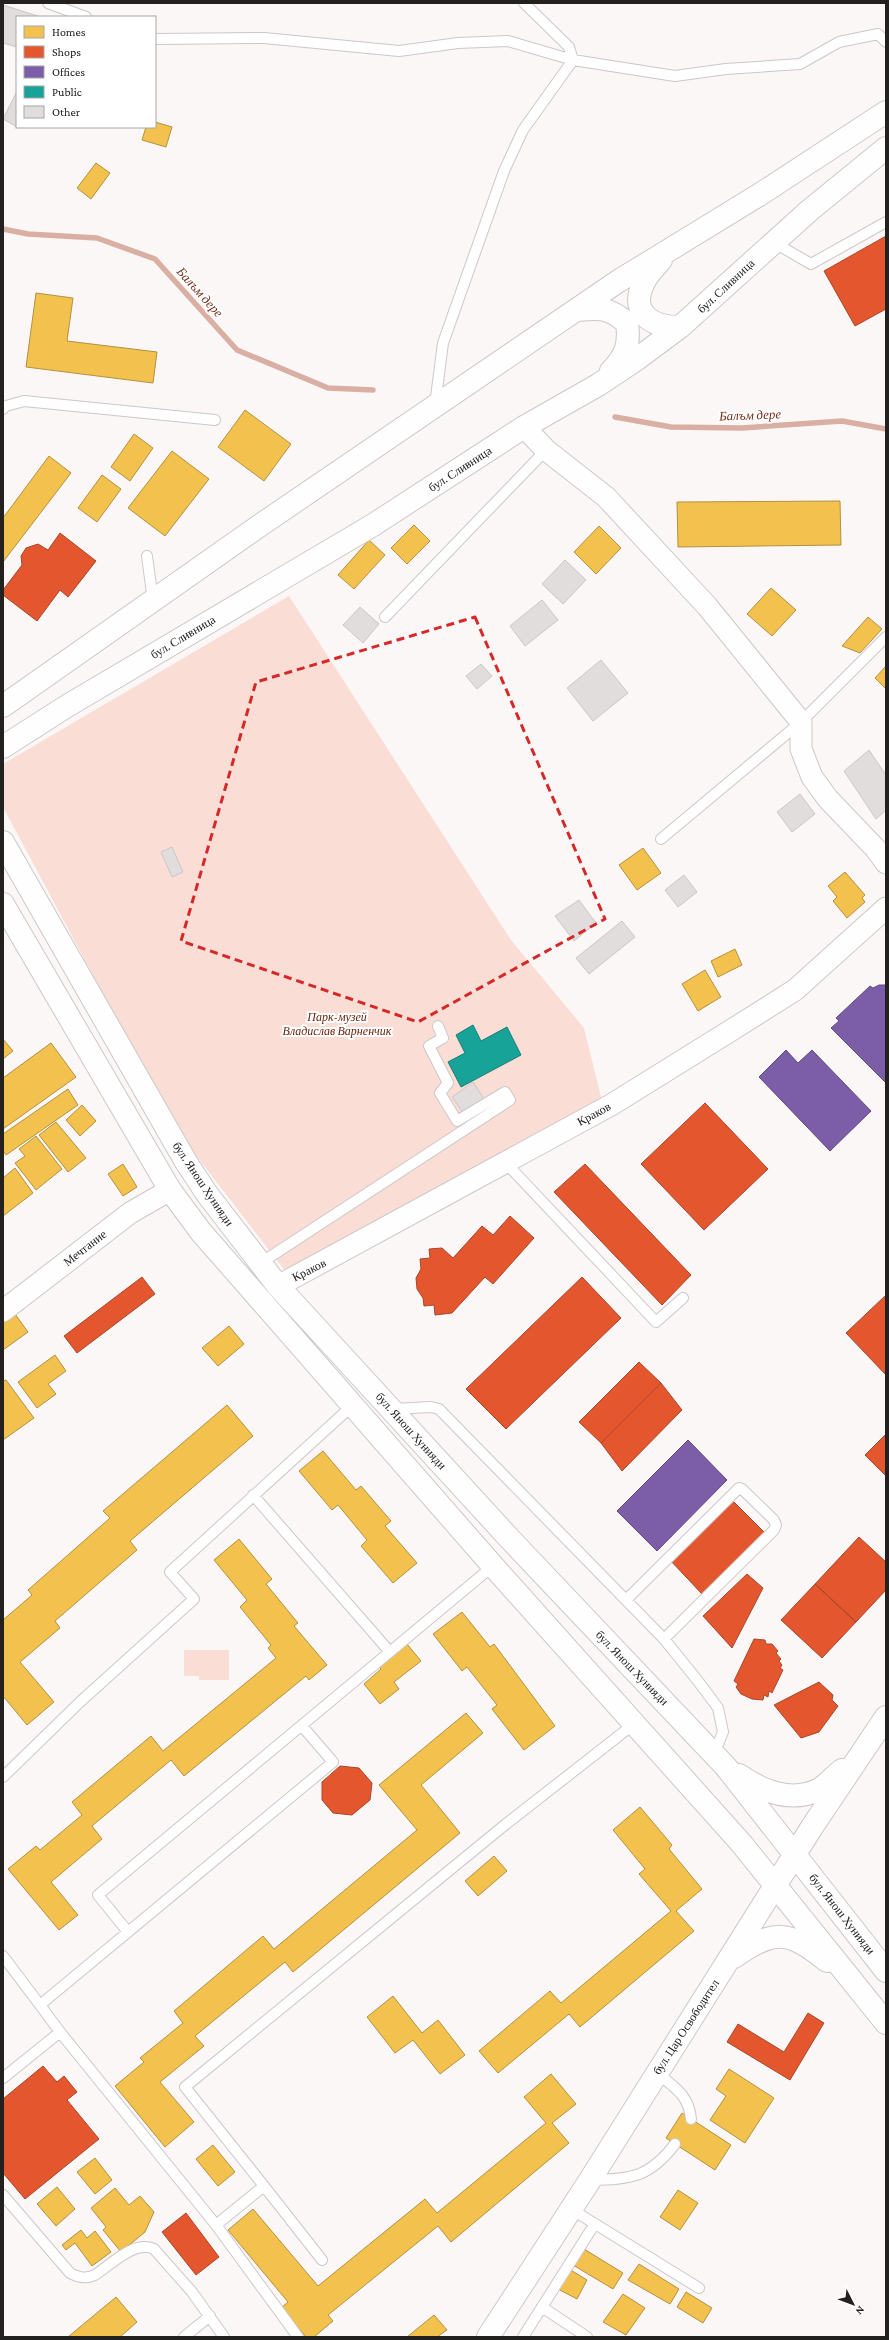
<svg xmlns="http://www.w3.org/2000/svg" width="889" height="2340" font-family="'Crimson Pro',serif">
  <rect width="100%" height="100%" fill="#fcf7f7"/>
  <path fill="#faddd5" d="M 289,596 L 511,940 L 584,1028 L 602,1101 L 285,1271 L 178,1132 L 119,1024 L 3,807 L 3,764 Z
    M 184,1650 L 229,1650 L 229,1680 L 199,1680 L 199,1676 L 184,1676 Z"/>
  <path fill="#f2c14e" stroke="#b49140" d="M 155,122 L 172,127 L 166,147 L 142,140 L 146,127 L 155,127 Z
    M 96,163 L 110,173 L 91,199 L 77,188 Z
    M 36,293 L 73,298 L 67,341 L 157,352 L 153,383 L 26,367 Z
    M 245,410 L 291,444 L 264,481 L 218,447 Z
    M 134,434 L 153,448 L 130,481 L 111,467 Z
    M 172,451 L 209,479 L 165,536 L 128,508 Z
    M 49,456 L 71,473 L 3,562 L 3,518 Z
    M 102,475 L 121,489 L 97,522 L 78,508 Z
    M 840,501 L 841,545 L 678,547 L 677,502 Z
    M 414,525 L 430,541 L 407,564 L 391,548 Z
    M 599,526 L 621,548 L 596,574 L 574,552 Z
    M 369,540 L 385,555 L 354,589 L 338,575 Z
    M 771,588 L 796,610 L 772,636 L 747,614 Z
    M 868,617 L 882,629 L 860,653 L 842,646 Z
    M 886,666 L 886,686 L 885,688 L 875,678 Z
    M 643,848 L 661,873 L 637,890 L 619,865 Z
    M 845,872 L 865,895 L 862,898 L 865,902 L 847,918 L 833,901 L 837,897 L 828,886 Z
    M 735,949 L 742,965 L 718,977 L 711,961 Z
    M 705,970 L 721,997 L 698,1011 L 682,984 Z
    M 3,1039 L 13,1051 L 3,1059 Z
    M 51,1043 L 76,1077 L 3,1129 L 3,1078 Z
    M 68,1089 L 78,1105 L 6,1155 L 3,1151 L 3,1134 Z
    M 82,1105 L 96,1121 L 80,1136 L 66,1120 Z
    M 56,1122 L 86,1158 L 68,1172 L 39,1135 Z
    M 36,1136 L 62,1169 L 36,1190 L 15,1163 L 25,1156 L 19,1149 Z
    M 123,1164 L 137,1187 L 123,1196 L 108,1174 Z
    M 15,1168 L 33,1193 L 3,1216 L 3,1178 Z
    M 15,1314 L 28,1332 L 3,1350 L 3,1323 Z
    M 229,1326 L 244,1344 L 218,1366 L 202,1348 Z
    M 55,1355 L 66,1371 L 48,1384 L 56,1394 L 37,1408 L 18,1382 Z
    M 6,1380 L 34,1418 L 3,1440 L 3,1381 Z
    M 227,1405 L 253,1436 L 130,1541 L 137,1550 L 55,1621 L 60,1628 L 20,1662 L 54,1702 L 27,1725 L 3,1696 L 3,1620 L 32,1595 L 28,1590 L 110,1518 L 103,1511 Z
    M 323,1451 L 356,1490 L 361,1486 L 391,1521 L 385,1526 L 417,1563 L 393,1583 L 361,1546 L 367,1540 L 338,1505 L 332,1510 L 299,1471 Z
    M 239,1539 L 272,1579 L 266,1584 L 298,1623 L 294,1626 L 327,1665 L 309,1680 L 306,1676 L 184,1776 L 171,1760 L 92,1826 L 102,1839 L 51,1882 L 78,1915 L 59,1930 L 8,1869 L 36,1846 L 40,1850 L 82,1815 L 72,1802 L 151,1736 L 163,1751 L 276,1658 L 268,1648 L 271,1645 L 240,1607 L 247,1600 L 214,1560 Z
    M 462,1612 L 490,1647 L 494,1644 L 555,1726 L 524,1750 L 492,1709 L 497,1705 L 467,1667 L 462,1671 L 433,1634 Z
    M 407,1644 L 421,1661 L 394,1682 L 399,1689 L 380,1704 L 364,1684 L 381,1669 L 379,1667 Z
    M 466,1713 L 483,1733 L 421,1785 L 460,1833 L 293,1972 L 285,1962 L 195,2036 L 204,2046 L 160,2082 L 194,2122 L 165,2147 L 115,2086 L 144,2062 L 140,2058 L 183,2023 L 174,2011 L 263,1936 L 274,1949 L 417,1830 L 379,1785 Z
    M 640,1807 L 672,1845 L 669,1849 L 702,1889 L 676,1911 L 694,1931 L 580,2027 L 569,2014 L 498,2073 L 479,2051 L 550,1991 L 561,2003 L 671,1911 L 639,1874 L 645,1869 L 613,1830 Z
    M 494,1856 L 507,1871 L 478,1896 L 465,1881 Z
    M 393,1996 L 422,2033 L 438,2020 L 465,2055 L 440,2074 L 413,2040 L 395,2053 L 367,2017 Z
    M 729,2069 L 774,2098 L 745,2143 L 710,2120 L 726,2096 L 716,2089 Z
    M 551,2074 L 576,2104 L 552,2123 L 569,2143 L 451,2242 L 438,2226 L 328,2315 L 333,2321 L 314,2337 L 306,2337 L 281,2308 L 288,2302 L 228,2230 L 253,2209 L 318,2286 L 425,2199 L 437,2213 L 546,2123 L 524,2097 Z
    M 682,2113 L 731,2145 L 715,2170 L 666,2138 Z
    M 213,2145 L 235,2172 L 218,2186 L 196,2159 Z
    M 95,2158 L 112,2180 L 95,2194 L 77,2172 Z
    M 57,2187 L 75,2209 L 56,2226 L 37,2204 Z
    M 115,2188 L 129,2205 L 140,2196 L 154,2212 L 145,2232 L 121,2252 L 103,2230 L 106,2227 L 91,2208 Z
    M 678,2190 L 698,2203 L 680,2230 L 660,2217 Z
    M 81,2230 L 87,2238 L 95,2231 L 111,2252 L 92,2266 L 75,2243 L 66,2250 L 62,2245 Z
    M 584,2249 L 623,2273 L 613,2289 L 573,2265 Z
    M 639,2264 L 679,2289 L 670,2304 L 628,2280 Z
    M 569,2269 L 587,2280 L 577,2299 L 556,2288 Z
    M 686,2292 L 712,2308 L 703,2323 L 677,2307 Z
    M 623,2294 L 645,2308 L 626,2335 L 603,2322 Z
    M 116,2297 L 137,2322 L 120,2337 L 68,2337 Z
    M 434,2315 L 447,2330 L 437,2337 L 407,2337 Z"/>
  <path fill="#e4572e" stroke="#aa462a" d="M 886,236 L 886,309 L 855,326 L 824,271 Z
    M 60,533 L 96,561 L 68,597 L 60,590 L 37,621 L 3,595 L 3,590 L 22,565 L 21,556 L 26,548 L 38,544 L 48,550 Z
    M 705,1103 L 768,1169 L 704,1230 L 641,1164 Z
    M 585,1164 L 691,1275 L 662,1305 L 554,1192 Z
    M 510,1216 L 534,1238 L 493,1284 L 485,1277 L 452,1313 L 435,1315 L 434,1305 L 424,1306 L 423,1298 L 417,1289 L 416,1278 L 421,1269 L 420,1259 L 430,1258 L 429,1249 L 442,1248 L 453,1258 L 482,1226 L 493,1235 Z
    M 142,1277 L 155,1294 L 77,1353 L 64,1336 Z
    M 582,1277 L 621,1318 L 506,1429 L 466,1389 Z
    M 886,1295 L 886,1375 L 846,1333 Z
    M 639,1362 L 661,1383 L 601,1443 L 579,1422 Z
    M 661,1383 L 682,1410 L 622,1471 L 601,1443 Z
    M 886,1434 L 886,1476 L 865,1455 Z
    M 732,1500 L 765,1533 L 702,1594 L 670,1560 Z
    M 859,1537 L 886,1562 L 886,1590 L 856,1622 L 815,1584 Z
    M 747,1574 L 763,1588 L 732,1648 L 703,1616 Z
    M 815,1584 L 856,1622 L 822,1658 L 781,1620 Z
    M 754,1639 L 765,1640 L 766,1644 L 772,1644 L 778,1651 L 776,1653 L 781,1659 L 779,1661 L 782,1665 L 780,1668 L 783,1670 L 772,1693 L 769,1691 L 768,1697 L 764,1695 L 763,1700 L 752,1699 L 741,1694 L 736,1687 L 738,1684 L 734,1681 Z
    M 819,1682 L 833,1695 L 832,1700 L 838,1706 L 819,1732 L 801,1738 L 774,1705 Z
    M 340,1766 L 359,1768 L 372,1783 L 370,1800 L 352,1815 L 333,1813 L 322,1800 L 322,1782 Z
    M 808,2013 L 824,2023 L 790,2080 L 727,2042 L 738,2024 L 784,2052 Z
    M 43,2066 L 57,2082 L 64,2076 L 77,2092 L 67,2100 L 99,2139 L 25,2199 L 3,2173 L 3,2099 Z
    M 186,2213 L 219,2257 L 196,2275 L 162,2232 Z"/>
  <path fill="#7b5ea7" stroke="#614b7e" d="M 879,985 L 886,985 L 886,1083 L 831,1028 L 839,1021 L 836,1018 L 870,986 L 873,988 Z
    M 786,1050 L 798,1063 L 812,1050 L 871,1111 L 830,1151 L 759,1077 Z
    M 688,1440 L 727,1480 L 657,1551 L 617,1511 Z"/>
  <path fill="#17a398" stroke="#1b7c74" d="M 473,1025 L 481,1041 L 507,1027 L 521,1055 L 461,1087 L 448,1062 L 465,1053 L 456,1035 Z"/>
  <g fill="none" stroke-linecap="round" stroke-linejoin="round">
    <path stroke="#d9afa3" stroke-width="5.5" d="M 3,229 L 28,234 L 97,238 L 155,259 L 237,350 L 328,388 L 373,390
      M 615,417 L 671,427 L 742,428 L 842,421 L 886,429"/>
  </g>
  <path fill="#e1dddc" stroke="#cbc7c7" d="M 3,5 L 41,17 L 17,17 L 17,47 L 3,43 Z
    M 16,93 L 17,94 L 17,127 L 3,119 Z
    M 565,560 L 586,580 L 563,604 L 542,584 Z
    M 542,600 L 558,620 L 525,646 L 510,626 Z
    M 360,607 L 379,624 L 363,643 L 343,625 Z
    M 601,660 L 628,693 L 593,721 L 567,688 Z
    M 481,664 L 492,676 L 477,689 L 466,676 Z
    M 869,750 L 886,775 L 886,810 L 876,819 L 844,771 Z
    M 800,794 L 815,814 L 792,832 L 777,812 Z
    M 172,847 L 183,872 L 172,877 L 161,852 Z
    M 684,875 L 697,892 L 678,907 L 665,890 Z
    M 579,900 L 596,923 L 574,941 L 555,916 Z
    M 622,921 L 635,937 L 589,974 L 576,958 Z
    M 473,1082 L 484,1099 L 463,1113 L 452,1097 Z"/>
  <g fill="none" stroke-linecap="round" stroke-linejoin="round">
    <g stroke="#ccc8c7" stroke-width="12">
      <path id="lane" d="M 48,3 L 86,17
        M 155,39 L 264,38 L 399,51 L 458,43 L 508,41 L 573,60 L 675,76 L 726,69 L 800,64 L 839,42 L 878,34 L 886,42
        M 773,242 L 811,264 L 886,222
        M 435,405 L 443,343 L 504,171 L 523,130 L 573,60 L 569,47 L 524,3
        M 3,409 L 6,406 L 24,401 L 215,420
        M 147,556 L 153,601
        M 385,617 L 546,450
        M 661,839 L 801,722 L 886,637
        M 505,1162 L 656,1322 L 683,1298
        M 259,1264 L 510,1100 L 505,1092 L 457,1121 L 440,1093 L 448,1083 L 429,1046 L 443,1038 L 438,1026
        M 393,1409 L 431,1407 L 439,1409 L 664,1639 L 698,1681 L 718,1708 L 723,1732 L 714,1754
        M 253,1495 L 390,1652
        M 626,1600 L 739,1488 L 742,1489 L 774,1520 L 776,1525 L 774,1530 L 664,1639
        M 3,1777 L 80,1702 L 194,1599 L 170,1572 L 353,1405
        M 128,1932 L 98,1895 L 493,1566
        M 3,1956 L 40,2005
        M 60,2032 L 216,2225 L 298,2337
        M 657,2073 C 674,2087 689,2095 691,2119
        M 3,2078 L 60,2032 L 40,2005 L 333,1762 L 302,1726
        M 590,2180 C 631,2179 649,2178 675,2144
        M 264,2186 L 322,2260
        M 3,2195 L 70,2273 C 79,2278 86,2279 95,2275 C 112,2264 134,2240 154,2249 L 192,2292 L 224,2337
        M 571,2209 L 699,2288
        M 216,2225 L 264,2186 L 185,2087 L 506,1824 L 634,1724
        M 542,2307 L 587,2337
        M 184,2337 L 210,2316
        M 523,2337 L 594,2225"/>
    </g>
    <g stroke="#ccc8c7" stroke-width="23">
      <path id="street" d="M 524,427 L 546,450 L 606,497 L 707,606 L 801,722 L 801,749 L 812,777 L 828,799 L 875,848 L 886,863
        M 278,1286 L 611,1105 L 730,1031 L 795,990 L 886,908
        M 3,1311 L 130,1213 L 170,1190"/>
    </g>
    <g stroke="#ccc8c7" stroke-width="24">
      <path id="secondary" d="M 661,260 C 656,266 649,273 645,280 C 628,312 650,327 680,327
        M 578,310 C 601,308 608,307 627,323 C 630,344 626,356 611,371
        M 3,706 L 259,526 L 620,280 L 759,195 L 886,112
        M 3,747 L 67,706 L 373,525 L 524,427 L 598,385 L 637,359 L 680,327 L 810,210 L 886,148
        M 3,842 L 186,1162 L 207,1194 L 278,1286 L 509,1538 L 726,1767 L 886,1971
        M 3,904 L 170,1190 L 201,1232 L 493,1566 L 741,1843 L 886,2023
        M 739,1775 C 762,1791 790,1803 818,1790 C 826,1786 834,1776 842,1770
        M 734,1957 C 774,1929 789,1930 827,1961
        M 488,2337 L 590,2180 L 812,1827 L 886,1717"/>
    </g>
    <use href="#lane" stroke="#fffefe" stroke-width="10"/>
    <use href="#street" stroke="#fffefe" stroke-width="21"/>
    <use href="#secondary" stroke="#fffefe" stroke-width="22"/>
  </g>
  <path fill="none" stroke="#d62828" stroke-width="3" stroke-dasharray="8 5" stroke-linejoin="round" d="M 475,617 L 605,919 L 418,1022 L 181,941 L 256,682 Z"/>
  <g text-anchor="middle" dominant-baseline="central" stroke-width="4" stroke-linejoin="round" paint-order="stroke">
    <g font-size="12" fill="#232020" stroke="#fff">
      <text transform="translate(726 286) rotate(-43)">бул. Сливница</text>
      <text transform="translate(460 469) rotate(-33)">бул. Сливница</text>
      <text transform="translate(183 637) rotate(-31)">бул. Сливница</text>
      <text transform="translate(594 1114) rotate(-29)">Краков</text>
      <text transform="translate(203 1184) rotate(56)">бул. Янош Хунияди</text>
      <text transform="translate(85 1248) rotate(-38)">Мечтание</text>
      <text transform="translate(309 1270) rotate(-27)">Краков</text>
      <text transform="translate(411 1431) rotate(48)">бул. Янош Хунияди</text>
      <text transform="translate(632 1668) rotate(46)">бул. Янош Хунияди</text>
      <text transform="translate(842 1914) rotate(52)">бул. Янош Хунияди</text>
      <text transform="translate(686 2027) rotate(-57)">бул. Цар Освободител</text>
    </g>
    <g font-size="12" font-style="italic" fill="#651f09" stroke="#fff">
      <text x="337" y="1017">Парк-музей<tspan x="337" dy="14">Владислав Варненчик</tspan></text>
    </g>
    <g font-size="13" font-style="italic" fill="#762f1a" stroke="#fff">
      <text transform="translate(200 292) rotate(48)">Балъм дере</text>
      <text transform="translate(750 415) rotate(-2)">Балъм дере</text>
    </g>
  </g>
  <rect width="889" height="2340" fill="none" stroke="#232020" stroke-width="8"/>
  <rect x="16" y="16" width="140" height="112" fill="#ffffff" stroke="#a7a6a6"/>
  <rect x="24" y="26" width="20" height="12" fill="#f2c14e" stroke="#a7a6a6"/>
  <text x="52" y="36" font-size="12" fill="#232020">Homes</text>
  <rect x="24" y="46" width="20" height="12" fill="#e4572e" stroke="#a7a6a6"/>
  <text x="52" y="56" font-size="12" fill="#232020">Shops</text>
  <rect x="24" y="66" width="20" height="12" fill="#7b5ea7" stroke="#a7a6a6"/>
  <text x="52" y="76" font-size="12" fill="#232020">Offices</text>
  <rect x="24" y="86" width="20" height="12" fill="#17a398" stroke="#a7a6a6"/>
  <text x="52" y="96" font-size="12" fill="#232020">Public</text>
  <rect x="24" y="106" width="20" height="12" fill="#e1dddc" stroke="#a7a6a6"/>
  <text x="52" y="116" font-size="12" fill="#232020">Other</text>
  <g transform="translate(853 2304) rotate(132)" stroke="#ffffff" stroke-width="3" paint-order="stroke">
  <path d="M0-3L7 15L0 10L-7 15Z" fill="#232020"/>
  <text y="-6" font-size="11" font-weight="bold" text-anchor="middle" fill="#232020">N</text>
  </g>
</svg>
